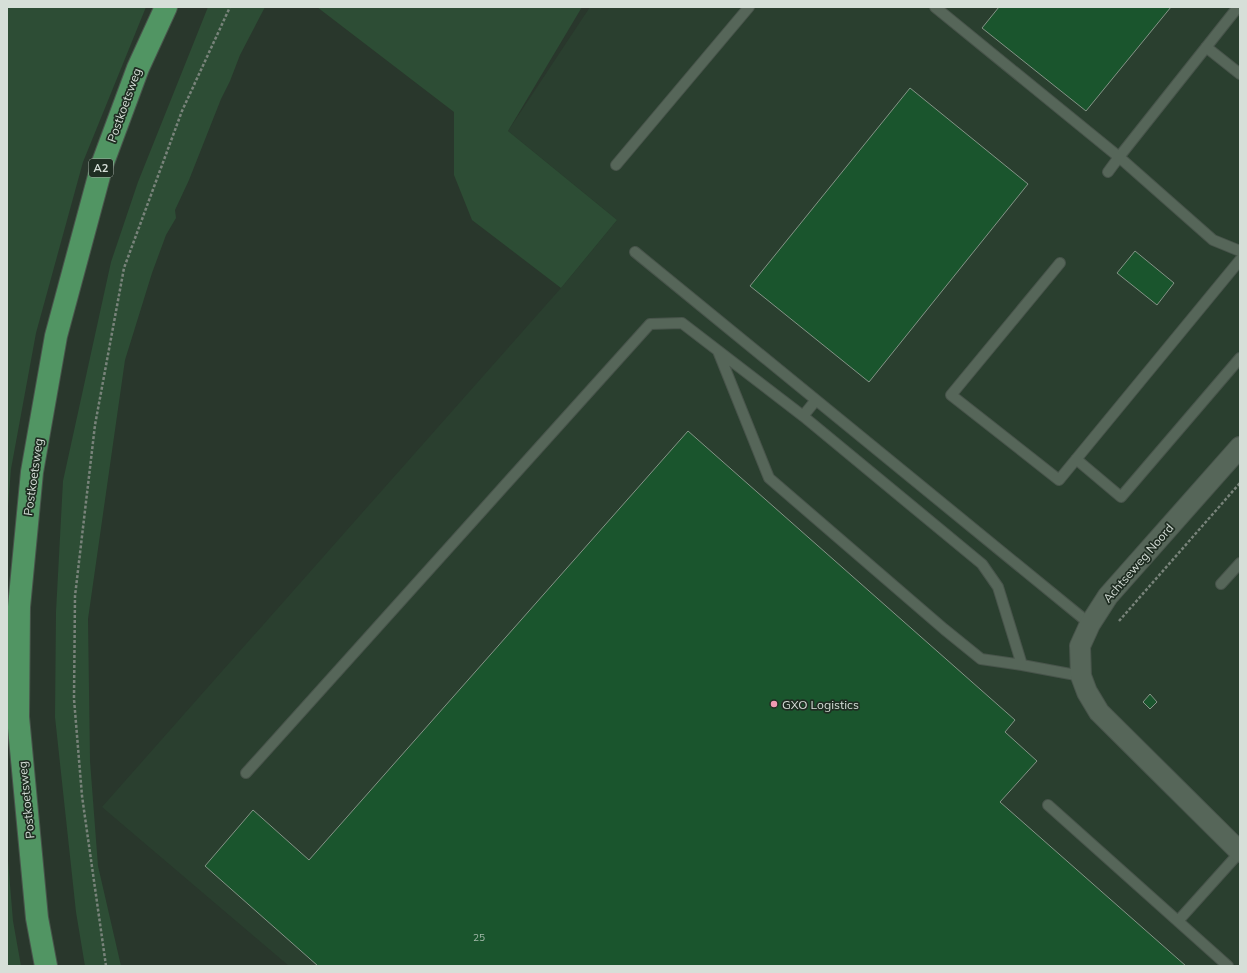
<svg xmlns="http://www.w3.org/2000/svg" width="1247" height="973" font-family="Mulish,sans-serif">
  <rect width="100%" height="100%" fill="#29372c"/>
  <path fill="#2a3f2f" d="M 590,7 L 1240,7 L 1240,966 L 289,966 L 102,807 L 561,288 L 617,220 L 508,131 Z"/>
  <path fill="#2d4d35" d="M 7,7 L 146,7 L 83,162 L 36,333 L 11,469 L 7,519 Z
    M 208,7 L 265,7 L 240,55 L 230,81 L 221,99 L 189,180 L 175,210 L 176,218 L 166,235 L 152,273 L 125,360 L 88,619 L 90,761 L 98,866 L 121,966 L 85,966 L 76,912 L 55,717 L 56,612 L 63,481 L 111,262 L 138,182 Z
    M 317,7 L 582,7 L 508,131 L 617,220 L 561,288 L 472,220 L 454,175 L 454,112 Z
    M 7,848 L 13,921 L 21,966 L 7,966 Z"/>
  <path fill="#1a552d" stroke="#849487" d="M 999,7 L 1171,7 L 1086,111 L 982,28 Z
    M 910,88 L 1028,184 L 869,382 L 750,286 Z
    M 1135,251 L 1174,283 L 1157,305 L 1117,273 Z
    M 688,431 L 1015,720 L 1005,732 L 1037,761 L 1000,802 L 1186,966 L 318,966 L 205,866 L 253,810 L 309,860 Z
    M 1150,694 L 1157,702 L 1150,709 L 1143,702 Z"/>
  <g fill="none" stroke-linecap="round" stroke-linejoin="round">
    <g stroke="#48544b" stroke-width="12">
      <path id="lane" d="M 935,7 L 1119,157 L 1238,7
        M 1206,47 L 1240,74
        M 616,165 L 749,7
        M 1108,172 L 1119,157 L 1213,240 L 1240,251
        M 635,252 L 1090,624
        M 1060,263 L 951,395 L 1059,480 L 1240,260
        M 718,351 L 769,478 L 944,629 L 981,659 L 1022,665 L 1081,676
        M 803,416 L 816,400
        M 1076,459 L 1121,497 L 1240,358
        M 1221,584 L 1240,563
        M 246,773 L 650,324 L 682,323 L 803,416 L 982,564 L 998,587 L 1022,665
        M 1048,805 L 1228,966
        M 1178,921 L 1240,852"/>
    </g>
    <g stroke="#48544b" stroke-width="22">
      <path id="street" d="M 1240,447 L 1108,596 L 1090,624 L 1080,646 L 1081,676 L 1087,692 L 1099,712 L 1240,852"/>
    </g>
    <g stroke="#48544b" stroke-width="24">
      <path id="highway" d="M 46,966 L 37,918 L 18,717 L 19,607 L 32,472 L 56,336 L 102,165 L 138,68 L 166,7"/>
    </g>
    <path stroke="#78837a" stroke-width="2.5" stroke-dasharray="3 2" stroke-linecap="butt" d="M 1119,621 L 1240,483
      M 106,966 L 82,796 L 74,699 L 75,596 L 95,425 L 124,268 L 182,111 L 230,7"/>
    <use href="#lane" stroke="#566659" stroke-width="10"/>
    <use href="#street" stroke="#566659" stroke-width="20"/>
    <use href="#highway" stroke="#519563" stroke-width="22"/>
  </g>
  <circle fill="#f19ab3" stroke="#1f2d22" stroke-width="1.5" cx="774" cy="704" r="4"/>
  <g text-anchor="middle" dominant-baseline="central" stroke-width="3.5" stroke-linejoin="round" paint-order="stroke">
    <g font-size="10" fill="#a7bcad">
      <text x="479" y="937">25</text>
    </g>
    <rect fill="#1f2d22" stroke="#9faaa1" stroke-width="1" x="89" y="159" width="24" height="18" rx="3"/>
    <g font-size="11" font-weight="bold" fill="#d6dfd8">
      <text x="101" y="168">A2</text>
    </g>
    <g font-size="12" fill="#d6dfd8" stroke="#1f2d22">
      <text transform="translate(124 105) rotate(-70)">Postkoetsweg</text>
      <text transform="translate(33 477) rotate(-82)">Postkoetsweg</text>
      <text transform="translate(1138 563) rotate(-49)">Achtseweg Noord</text>
      <text transform="translate(26 800) rotate(-96)">Postkoetsweg</text>
    </g>
    <g font-size="12" fill="#d6dfd8" stroke="#1f2d22" text-anchor="start">
      <text x="782" y="704">GXO Logistics</text>
    </g>
  </g>
  <rect width="1247" height="973" fill="none" stroke="#d6dfd8" stroke-width="16"/>
</svg>
